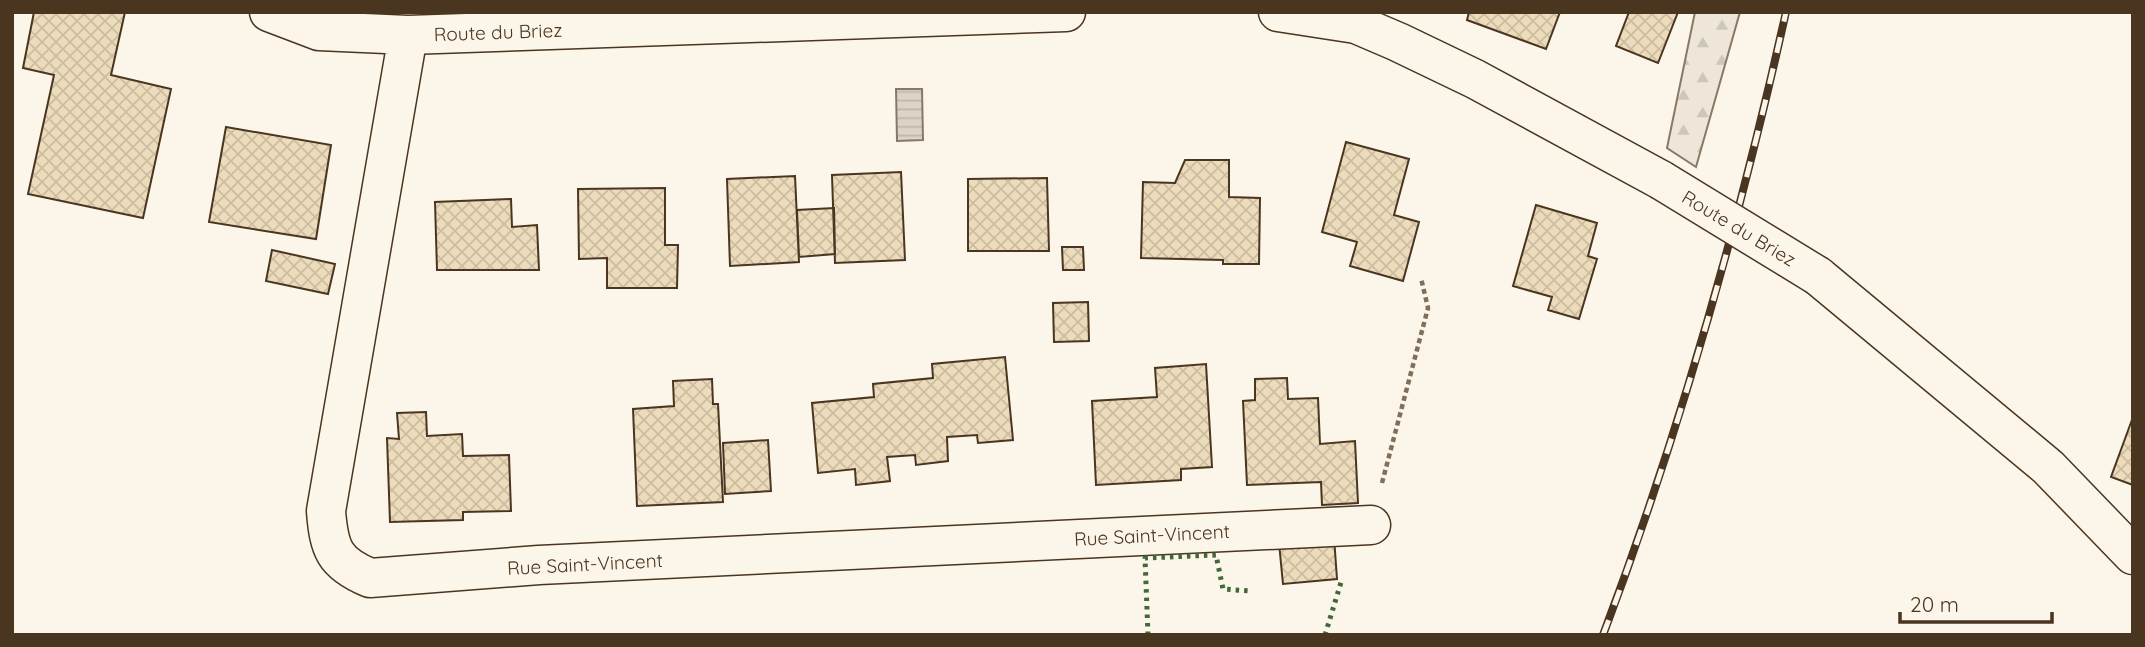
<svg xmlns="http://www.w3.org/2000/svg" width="2145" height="647" font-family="Quicksand,sans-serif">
  <defs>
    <pattern id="forest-firs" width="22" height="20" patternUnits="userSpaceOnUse" patternTransform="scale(1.75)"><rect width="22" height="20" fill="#ede6d9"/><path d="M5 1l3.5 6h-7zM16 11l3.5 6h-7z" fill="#cdc6ba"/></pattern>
    <pattern id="water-rules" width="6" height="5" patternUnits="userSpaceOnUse" patternTransform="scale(1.75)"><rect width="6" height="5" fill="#dcd4c6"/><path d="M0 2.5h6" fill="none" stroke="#beb7aa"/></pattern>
    <pattern id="building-cross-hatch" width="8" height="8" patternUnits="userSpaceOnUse" patternTransform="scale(1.75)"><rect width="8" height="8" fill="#ecdcbc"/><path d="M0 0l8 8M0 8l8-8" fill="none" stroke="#ccbda1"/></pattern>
  </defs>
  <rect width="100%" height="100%" fill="#fbf6e9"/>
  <path fill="url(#forest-firs)" stroke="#887966" stroke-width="2" d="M 1695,12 L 1740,12 L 1696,167 L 1667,148 Z"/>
  <path fill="url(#water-rules)" stroke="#887966" stroke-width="2" d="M 896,89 L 922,89 L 923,140 L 897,141 Z"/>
  <path fill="url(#building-cross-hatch)" stroke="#4a3520" stroke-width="2" d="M 34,12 L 125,12 L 111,75 L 171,89 L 143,218 L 28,194 L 54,75 L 23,68 Z
    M 1469,12 L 1560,12 L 1546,49 L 1467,20 Z
    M 1629,12 L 1678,12 L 1658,63 L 1616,46 Z
    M 226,127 L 331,145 L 316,239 L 209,222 Z
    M 1346,142 L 1409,159 L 1394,215 L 1419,222 L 1403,281 L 1350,266 L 1357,242 L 1322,232 Z
    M 1185,160 L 1229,160 L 1229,197 L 1260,198 L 1259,264 L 1223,264 L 1223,260 L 1141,258 L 1143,182 L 1175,183 Z
    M 901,172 L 905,260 L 835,263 L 832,175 Z
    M 795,176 L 799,262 L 730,266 L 727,179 Z
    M 1047,178 L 1049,251 L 968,251 L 968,179 Z
    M 665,188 L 665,245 L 678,245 L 677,288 L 607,288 L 607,258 L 579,259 L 578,189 Z
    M 511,199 L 512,227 L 537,225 L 539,270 L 437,270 L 435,202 Z
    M 1536,205 L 1597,223 L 1588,256 L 1597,259 L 1579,319 L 1548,310 L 1552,297 L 1513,286 Z
    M 834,208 L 835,254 L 799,257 L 797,210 Z
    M 1062,247 L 1083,247 L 1084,270 L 1063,270 Z
    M 272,250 L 335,264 L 328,294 L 266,281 Z
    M 1088,302 L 1089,341 L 1054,342 L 1053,303 Z
    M 1005,357 L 1013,440 L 978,443 L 977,435 L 947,437 L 948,461 L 916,465 L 915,455 L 887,457 L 890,481 L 856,485 L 855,469 L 818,473 L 812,403 L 874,397 L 873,384 L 933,378 L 932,364 Z
    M 1206,364 L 1212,467 L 1181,469 L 1181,480 L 1096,485 L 1092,401 L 1157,397 L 1155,368 Z
    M 1287,378 L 1288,399 L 1318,398 L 1320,444 L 1355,441 L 1358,503 L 1322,505 L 1321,482 L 1247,485 L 1243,401 L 1255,400 L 1255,379 Z
    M 712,379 L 713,404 L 718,404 L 723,502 L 637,506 L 633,409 L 674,406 L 673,381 Z
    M 426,412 L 427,436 L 462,434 L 463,456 L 509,455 L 511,511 L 463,512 L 463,520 L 390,522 L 387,438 L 399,439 L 397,413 Z
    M 2133,417 L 2133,485 L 2111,477 Z
    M 768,440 L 771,491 L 725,494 L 723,443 Z
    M 1334,537 L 1337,579 L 1283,584 L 1279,543 Z"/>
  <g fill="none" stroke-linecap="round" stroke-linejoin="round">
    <g stroke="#4a3520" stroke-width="41">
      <path id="minor" d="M 269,12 L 319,31 L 408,35 L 1066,12
        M 1278,12 L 1356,24 L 1398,42 L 1475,79 L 1661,180
        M 408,35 L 326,511 C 329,549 334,563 370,578 L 539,565 L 1371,525
        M 1818,276 L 2048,467 L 2133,555"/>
    </g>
    <path stroke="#7f6f5c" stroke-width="4.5" stroke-dasharray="5 3.5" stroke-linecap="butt" d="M 1382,483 L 1428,308 L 1421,278"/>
    <use href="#minor" stroke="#fbf6e9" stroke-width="38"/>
    <g stroke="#4a3520" stroke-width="8">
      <path id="rail" d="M 1603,635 C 1680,432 1739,223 1786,12"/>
    </g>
    <use href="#rail" stroke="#fbf6e9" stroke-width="5" stroke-dasharray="16" stroke-linecap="butt"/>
    <g stroke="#4a3520" stroke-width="41" stroke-linecap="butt">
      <path id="minor-bridge" d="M 1661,180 L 1818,276"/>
    </g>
    <use href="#minor-bridge" stroke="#fbf6e9" stroke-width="38"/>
    <path stroke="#436837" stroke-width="5" stroke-dasharray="3.5 5" stroke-linecap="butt" d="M 1148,635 L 1145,558 L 1216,555 L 1223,589 L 1250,591
      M 1325,635 L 1342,579"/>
  </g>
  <g text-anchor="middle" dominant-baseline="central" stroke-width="5" stroke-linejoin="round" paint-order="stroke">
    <g font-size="19" fill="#4a3520" stroke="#fbf6e9">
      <text transform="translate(498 32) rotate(-2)">Route du Briez</text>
      <text transform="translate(1739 228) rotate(31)">Route du Briez</text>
      <text transform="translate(1152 535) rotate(-3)">Rue Saint-Vincent</text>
      <text transform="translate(585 564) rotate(-3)">Rue Saint-Vincent</text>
    </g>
  </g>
  <rect width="2145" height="647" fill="none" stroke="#4a3520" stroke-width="28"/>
  <path d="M1900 612v10h152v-10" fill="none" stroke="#4a3520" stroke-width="3.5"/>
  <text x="1910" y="612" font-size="21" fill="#4a3520" stroke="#fbf6e9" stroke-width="5" paint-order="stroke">20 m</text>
</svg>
